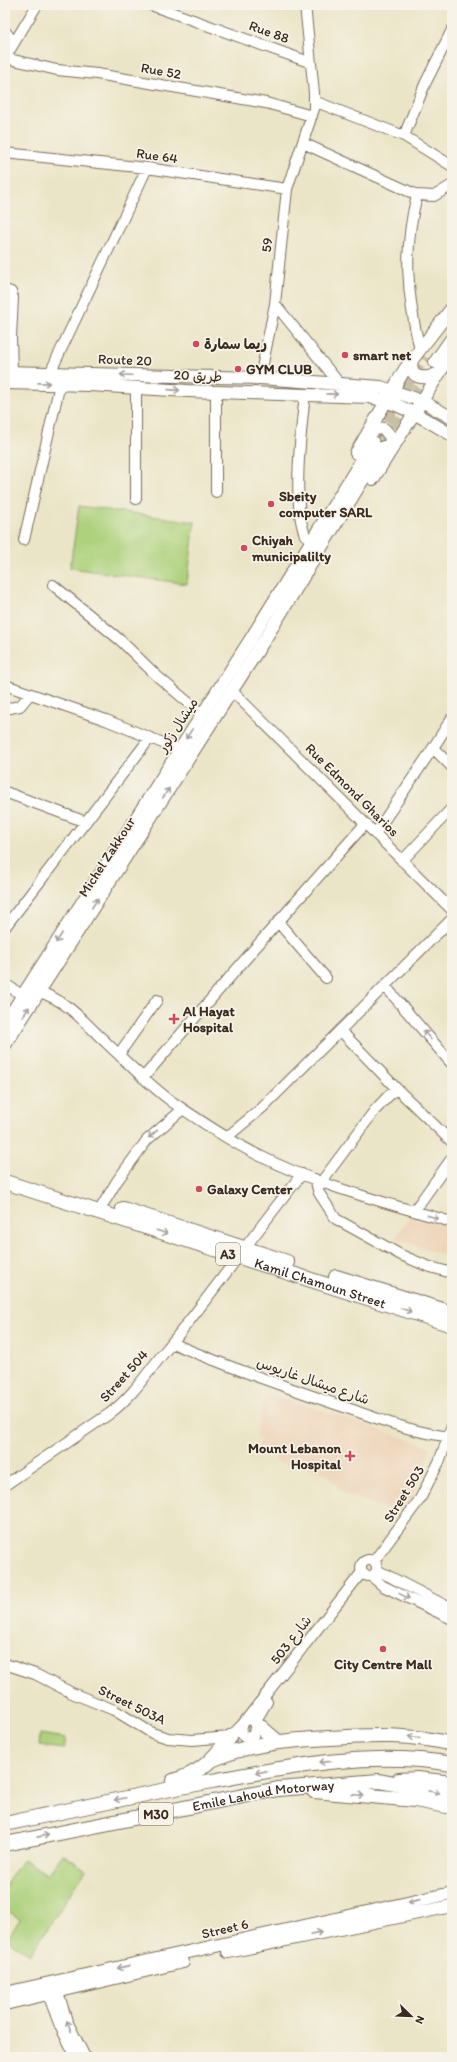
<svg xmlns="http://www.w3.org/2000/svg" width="457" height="2062" font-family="Itim,'Playpen Sans Arabic',sans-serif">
  <rect width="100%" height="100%" fill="#f7f3e8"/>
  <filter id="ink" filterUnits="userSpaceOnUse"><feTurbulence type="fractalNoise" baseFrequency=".025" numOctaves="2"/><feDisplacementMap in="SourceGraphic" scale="8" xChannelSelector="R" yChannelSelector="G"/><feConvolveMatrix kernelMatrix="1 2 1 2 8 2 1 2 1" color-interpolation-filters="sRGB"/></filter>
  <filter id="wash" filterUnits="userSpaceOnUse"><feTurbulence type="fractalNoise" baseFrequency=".012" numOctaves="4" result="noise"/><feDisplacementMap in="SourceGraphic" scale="16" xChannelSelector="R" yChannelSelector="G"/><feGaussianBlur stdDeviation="0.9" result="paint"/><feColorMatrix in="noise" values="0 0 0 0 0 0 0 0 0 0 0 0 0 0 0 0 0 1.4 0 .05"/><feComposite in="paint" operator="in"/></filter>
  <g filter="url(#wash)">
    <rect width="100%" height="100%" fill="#ebe5c7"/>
    <path fill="#eed6bb" d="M 412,1213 L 452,1227 L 444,1255 L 395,1238 Z
      M 268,1396 L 301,1403 L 431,1447 L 406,1516 L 344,1494 L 326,1473 L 294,1463 L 291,1466 L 275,1462 L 276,1457 L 267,1454 L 268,1449 L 258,1446 L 261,1438 L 256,1436 L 264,1400 Z"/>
    <path fill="#add17b" stroke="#747e4c" d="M 79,506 L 195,522 L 187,584 L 70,568 Z
      M 40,1734 L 66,1738 L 64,1749 L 39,1746 Z
      M 63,1854 L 86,1870 L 30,1955 L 7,1940 L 20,1919 L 5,1909 L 5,1886 L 23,1859 L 48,1875 Z"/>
  </g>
  <g filter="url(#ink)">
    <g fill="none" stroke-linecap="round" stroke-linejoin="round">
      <path stroke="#c8c0a5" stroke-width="12" stroke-dasharray="12 6" stroke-linecap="butt" d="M 376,436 L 424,356
        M 385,444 L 435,362"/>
      <g stroke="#796b59" stroke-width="12">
        <path id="minor" d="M 151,5 L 309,62
          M 5,31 L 14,43
          M 5,58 L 57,70 L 97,74 L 266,103 L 312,116
          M 5,58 L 37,5
          M 314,101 L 404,136 L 452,166
          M 404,136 L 425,84 L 452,30
          M 303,143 L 417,195 L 434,196 L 452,185
          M 5,153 L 147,168 L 287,189
          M 417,195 C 403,250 407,296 420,350
          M 5,290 L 11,292 L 13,298 L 11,337 L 12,372
          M 275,304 L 339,383
          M 50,373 L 147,168
          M 260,378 L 275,304 L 287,189 L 314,109 L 314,93 L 305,5
          M 216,392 L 216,492
          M 305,394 C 301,430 292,503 305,535
          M 136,499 L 136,387
          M 24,540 L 60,384
          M 53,585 L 120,640 L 157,676 L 202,714
          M 5,685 L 106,720 L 180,750
          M 232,691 L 452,910
          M 5,709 L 20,706 L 30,694
          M 452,718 L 433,748 L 452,767
          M 5,792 L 86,822
          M 375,834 L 433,748
          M 402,861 L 452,808
          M 278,922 L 326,978
          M 5,927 L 150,738
          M 5,984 L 22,995
          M 385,986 L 452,1064
          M 39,992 C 63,999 80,1017 97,1034 C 121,1056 144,1081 171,1101 C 199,1120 228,1140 258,1155 C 319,1186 387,1203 452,1222
          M 340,1030 L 396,1088 L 452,1142
          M 119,1054 L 157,1000
          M 143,1078 L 255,948 L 365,824
          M 227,1137 L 262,1108 L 452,919
          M 315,1179 L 319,1193 L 336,1219 L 401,1255 L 427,1266 L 452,1273
          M 322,1181 L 375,1110 L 396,1088
          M 99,1211 L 117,1181 L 147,1140 L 183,1109
          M 414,1211 L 452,1158
          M 172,1343 C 228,1367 286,1387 344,1407 C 379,1419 414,1433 452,1437
          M 5,1485 L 109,1414 C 132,1397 148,1372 166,1350 C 213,1293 255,1232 302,1174
          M361 1568a8 8 0 1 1 16 0a8 8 0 1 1-16 0Z
          M 374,1561 L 420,1499 L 439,1462 L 452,1426
          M 377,1570 L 452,1609
          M 371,1576 L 383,1586 L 452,1619
          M 5,1664 L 35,1674 L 72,1693 L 114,1710 L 152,1733 L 168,1738 L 192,1740 L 230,1737 L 242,1725 L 362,1572
          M 242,1725 C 241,1732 241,1736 248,1738 L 253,1736 L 258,1717 L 267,1702
          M 58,1992 L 67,2021 L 85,2057
          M 48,1994 L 60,2026 L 76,2057"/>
      </g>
      <g stroke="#796b59" stroke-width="14">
        <path id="major" d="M 412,360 C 408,379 424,380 437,374
          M 435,362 L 452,338
          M 5,372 L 260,378 L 381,387 L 422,401 L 452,418
          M 5,383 L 90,385 L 188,391 L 369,397 C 399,402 426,420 452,435
          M 368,435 L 377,428 L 384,429 L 391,437 L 389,450
          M 356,453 L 405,369 L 452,308
          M 373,479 L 452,353
          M 5,1023 L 250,640 L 373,442
          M 5,1045 L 265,639 L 383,447
          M 228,1952 L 452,1906
          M 5,1993 L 452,1893
          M 5,2004 L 183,1962"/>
      </g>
      <g stroke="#796b59" stroke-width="16">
        <g id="highway">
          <path id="s1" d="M 5,1182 L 452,1325"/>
          <path d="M 123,1209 L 287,1262"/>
          <path d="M 336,1277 L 452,1313"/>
          <path d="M 256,1723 L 278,1742"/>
          <path d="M 214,1759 C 251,1743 290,1740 330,1738 C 372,1735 411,1734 452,1744"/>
          <path d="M 399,1780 L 417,1779 L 452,1783"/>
          <path d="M 173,1781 C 201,1773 213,1760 230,1737"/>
          <path d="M 314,1791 L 415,1800 L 452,1807"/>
          <path d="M 5,1824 C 74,1809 143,1794 212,1781 C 292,1766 371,1750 452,1764"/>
          <path id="s2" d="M 5,1844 L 278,1789 L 379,1781 L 452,1795"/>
        </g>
      </g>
      <use href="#minor" stroke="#fff" stroke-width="10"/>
      <use href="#major" stroke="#fff" stroke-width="12"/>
      <use href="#highway" stroke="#fff" stroke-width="14"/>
    </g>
    <defs><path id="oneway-shaft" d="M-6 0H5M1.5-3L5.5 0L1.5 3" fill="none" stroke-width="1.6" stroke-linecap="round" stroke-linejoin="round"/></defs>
    <g stroke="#a79f9a">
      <use href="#oneway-shaft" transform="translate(126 375) rotate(-177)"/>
      <use href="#oneway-shaft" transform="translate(44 383) rotate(1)"/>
      <use href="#oneway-shaft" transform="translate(174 390) rotate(4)"/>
      <use href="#oneway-shaft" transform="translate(332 394) rotate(1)"/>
      <use href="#oneway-shaft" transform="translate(189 734) rotate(122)"/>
      <use href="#oneway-shaft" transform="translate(166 793) rotate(-57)"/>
      <use href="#oneway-shaft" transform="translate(95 903) rotate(-57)"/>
      <use href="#oneway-shaft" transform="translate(59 938) rotate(123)"/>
      <use href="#oneway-shaft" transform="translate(26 1012) rotate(-58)"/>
      <use href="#oneway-shaft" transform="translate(427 1035) rotate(-131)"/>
      <use href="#oneway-shaft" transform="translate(153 1134) rotate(139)"/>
      <use href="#oneway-shaft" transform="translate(433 1217) rotate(17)"/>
      <use href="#oneway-shaft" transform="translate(162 1232) rotate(18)"/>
      <use href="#oneway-shaft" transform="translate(406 1310) rotate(18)"/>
      <use href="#oneway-shaft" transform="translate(404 1596) rotate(26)"/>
      <use href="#oneway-shaft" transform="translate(414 1737) rotate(-175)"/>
      <use href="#oneway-shaft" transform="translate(325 1762) rotate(174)"/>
      <use href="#oneway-shaft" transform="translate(261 1772) rotate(169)"/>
      <use href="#oneway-shaft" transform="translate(434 1792) rotate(10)"/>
      <use href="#oneway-shaft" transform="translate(358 1795) rotate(5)"/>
      <use href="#oneway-shaft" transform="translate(120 1799) rotate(168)"/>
      <use href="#oneway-shaft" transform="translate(43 1836) rotate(-11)"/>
      <use href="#oneway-shaft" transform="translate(414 1901) rotate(167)"/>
      <use href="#oneway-shaft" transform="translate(316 1933) rotate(-12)"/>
      <use href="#oneway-shaft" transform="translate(123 1967) rotate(167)"/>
      <use href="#oneway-shaft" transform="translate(69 2026) rotate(-112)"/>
    </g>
  </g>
  <g fill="#d1495b" stroke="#f7f3e8" stroke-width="1.5">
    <circle cx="196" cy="344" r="4"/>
    <circle cx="345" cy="355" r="4"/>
    <circle cx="238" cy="369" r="4"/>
    <circle cx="271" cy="504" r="4"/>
    <circle cx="244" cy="548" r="4"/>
    <path d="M172 1013h4v4h4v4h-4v4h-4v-4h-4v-4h4z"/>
    <circle cx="199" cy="1189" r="4"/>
    <path d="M348 1450h4v4h4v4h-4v4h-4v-4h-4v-4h4z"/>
    <circle cx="383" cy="1649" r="4"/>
  </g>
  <g text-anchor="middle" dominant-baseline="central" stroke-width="3.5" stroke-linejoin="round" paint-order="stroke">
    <g fill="#f7f3e8" stroke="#73665b" stroke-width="1">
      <rect x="216" y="1243" width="24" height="22" rx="3"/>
      <rect x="139" y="1803" width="34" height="22" rx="3"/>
    </g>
    <g font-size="13" font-weight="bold" fill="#3b2a1e">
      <text x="228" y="1254">A3</text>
      <text x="156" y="1814">M30</text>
    </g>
    <g font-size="14" fill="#3b2a1e" stroke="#f7f3e8">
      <text transform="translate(269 32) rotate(20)">Rue 88</text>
      <text transform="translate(161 71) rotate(10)">Rue 52</text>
      <text transform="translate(157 156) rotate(8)">Rue 64</text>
      <text transform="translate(267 245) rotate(-84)">59</text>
      <text transform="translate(125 360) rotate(2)">Route 20</text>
      <text transform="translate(198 376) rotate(3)">طريق 20</text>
      <text transform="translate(178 725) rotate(-57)">ميشال زكور</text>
      <text transform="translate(352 790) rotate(45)">Rue Edmond Gharios</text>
      <text transform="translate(107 857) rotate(-57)">Michel Zakkour</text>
      <text stroke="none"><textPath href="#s1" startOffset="331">Kamil Chamoun Street</textPath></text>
      <text transform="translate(124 1376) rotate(-48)">Street 504</text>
      <text transform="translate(313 1381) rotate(19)">شارع ميشال غاريوس</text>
      <text transform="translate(404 1494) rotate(-58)">Street 503</text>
      <text transform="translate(291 1640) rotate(-52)">شارع 503</text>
      <text transform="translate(132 1705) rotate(26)">Street 503A</text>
      <text stroke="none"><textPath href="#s2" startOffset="263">Emile Lahoud Motorway</textPath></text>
      <text transform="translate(225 1929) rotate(-13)">Street 6</text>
    </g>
    <g font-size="14" font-weight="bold" fill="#3b2a1e" stroke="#f7f3e8" text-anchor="start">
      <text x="204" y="344">ريما سمارة</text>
      <text x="353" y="355">smart net</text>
      <text x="246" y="369">GYM CLUB</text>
      <text x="279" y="496">Sbeity<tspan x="279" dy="16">computer SARL</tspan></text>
      <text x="252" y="540">Chiyah<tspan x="252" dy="16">municipalilty</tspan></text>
      <text x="183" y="1011">Al Hayat<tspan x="183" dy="16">Hospital</tspan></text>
      <text x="207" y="1189">Galaxy Center</text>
      <text x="341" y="1448" text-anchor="end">Mount Lebanon<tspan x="341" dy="16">Hospital</tspan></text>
      <text x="383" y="1664" text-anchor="middle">City Centre Mall</text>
    </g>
  </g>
  <rect width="457" height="2062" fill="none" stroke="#f7f3e8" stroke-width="20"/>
  <g transform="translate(411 2016) rotate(113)" stroke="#f7f3e8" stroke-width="3" paint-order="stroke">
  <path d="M0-3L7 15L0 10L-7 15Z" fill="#3b2a1e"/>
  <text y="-6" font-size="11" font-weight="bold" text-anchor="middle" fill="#3b2a1e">N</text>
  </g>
</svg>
